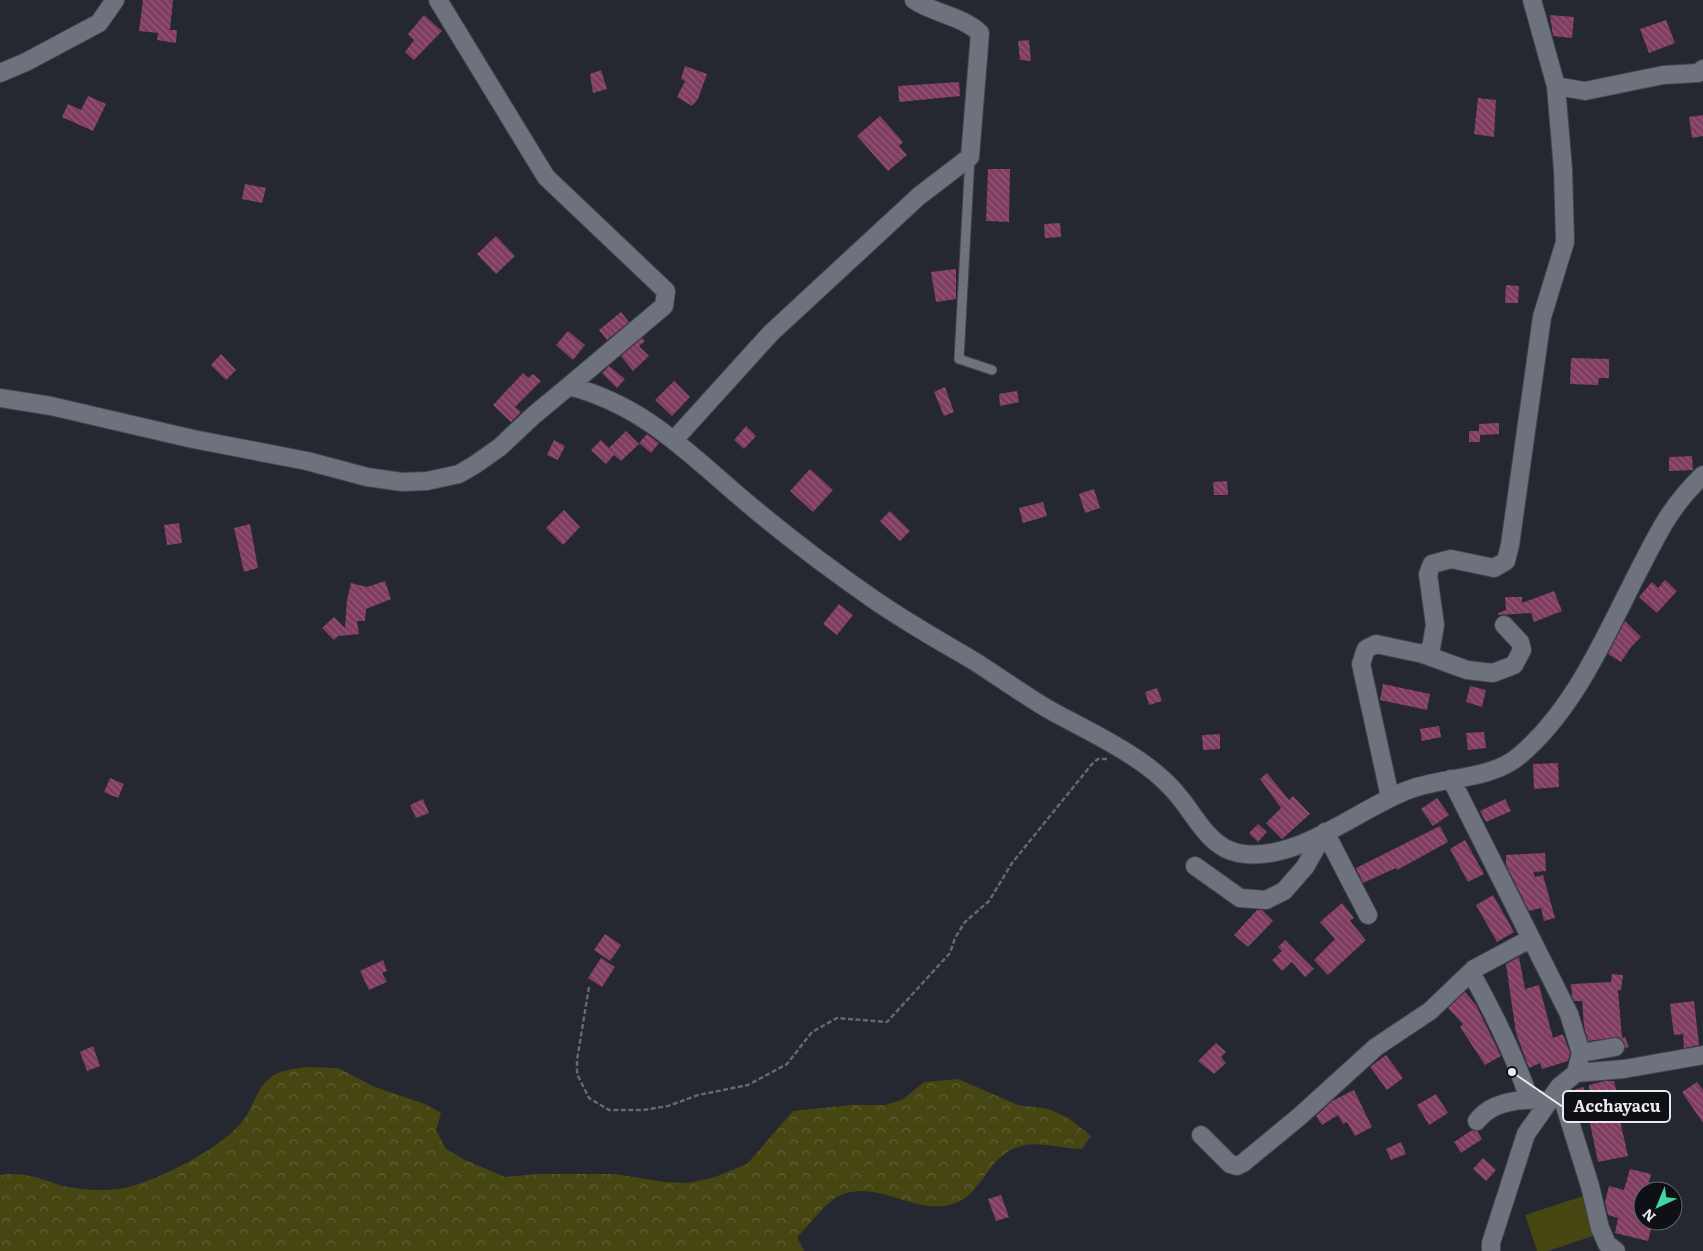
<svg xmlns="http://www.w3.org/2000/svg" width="1703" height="1251" font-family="Literata,serif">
  <defs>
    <pattern id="forest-crowns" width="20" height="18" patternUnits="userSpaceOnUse" patternTransform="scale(1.25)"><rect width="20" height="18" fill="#454611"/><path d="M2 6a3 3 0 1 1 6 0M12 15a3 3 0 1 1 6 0" fill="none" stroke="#606134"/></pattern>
    <pattern id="building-back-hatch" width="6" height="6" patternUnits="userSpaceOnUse" patternTransform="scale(1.25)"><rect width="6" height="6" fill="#803d60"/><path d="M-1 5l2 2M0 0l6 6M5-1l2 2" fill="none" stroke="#925977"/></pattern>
  </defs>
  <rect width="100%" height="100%" fill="#252731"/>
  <path fill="url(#forest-crowns)" d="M 304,1067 L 338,1068 L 375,1087 L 425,1104 L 441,1113 L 436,1130 L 446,1149 L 465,1160 L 505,1177 L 538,1174 L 615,1174 L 665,1182 L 689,1183 L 715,1177 L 747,1164 L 793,1111 L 851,1105 L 885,1105 L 902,1100 L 924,1082 L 958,1079 L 1018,1105 L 1049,1109 L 1070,1119 L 1091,1136 L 1082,1149 C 1061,1149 1038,1140 1018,1147 C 985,1158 984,1194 953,1204 C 916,1216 878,1179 841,1195 C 827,1200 809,1226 797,1237 L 804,1251 L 0,1251 L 0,1175 C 23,1171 42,1179 63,1186 C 79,1190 112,1192 128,1187 C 162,1178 216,1151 240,1124 C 254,1109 256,1086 274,1075 C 282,1070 295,1069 304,1067 Z"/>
  <path fill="#454611" d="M 1586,1195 L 1599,1234 L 1548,1251 L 1537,1251 L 1525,1215 Z"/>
  <path fill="url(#building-back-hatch)" d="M 143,0 L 173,0 L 170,30 L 177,30 L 176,43 L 157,40 L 158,33 L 139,31 Z
    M 424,15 L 442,31 L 414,60 L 405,52 L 414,40 L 408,34 Z
    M 1550,15 L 1574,17 L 1572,38 L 1553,36 Z
    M 1666,20 L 1675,43 L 1649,53 L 1640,29 Z
    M 1029,40 L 1031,61 L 1020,60 L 1018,41 Z
    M 685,66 L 707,74 L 698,99 L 692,106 L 677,97 L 685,81 L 681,79 Z
    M 601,70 L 607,89 L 593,93 L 590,74 Z
    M 959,82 L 960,96 L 899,102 L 898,86 Z
    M 88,96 L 106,104 L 93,131 L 62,117 L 68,104 L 81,110 Z
    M 1478,98 L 1496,100 L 1494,137 L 1474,134 Z
    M 1703,115 L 1703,136 L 1692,138 L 1689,117 Z
    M 880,116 L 903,142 L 899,146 L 907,155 L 888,171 L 857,136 Z
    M 988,169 L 1010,169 L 1009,222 L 986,221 Z
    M 245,184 L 266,188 L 262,203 L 242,199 Z
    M 1060,223 L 1061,237 L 1045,238 L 1044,224 Z
    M 496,236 L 515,256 L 496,274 L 477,254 Z
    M 956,269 L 956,299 L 936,302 L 931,272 Z
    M 1506,285 L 1519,286 L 1518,303 L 1505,303 Z
    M 621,312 L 629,322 L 607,340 L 599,330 Z
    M 568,331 L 585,345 L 573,360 L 556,345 Z
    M 642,338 L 645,341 L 639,346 L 649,356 L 633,371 L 621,356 Z
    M 221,354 L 236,370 L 226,380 L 211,365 Z
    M 1571,358 L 1609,359 L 1609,378 L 1599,378 L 1598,385 L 1570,384 Z
    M 609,366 L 625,379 L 617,388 L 602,373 Z
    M 523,373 L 528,378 L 533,374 L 541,381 L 515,407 L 521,412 L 511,422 L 493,405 Z
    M 674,381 L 690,397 L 672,416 L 655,400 Z
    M 945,387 L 954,412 L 944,416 L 934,392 Z
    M 1017,391 L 1019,402 L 1000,406 L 999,394 Z
    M 1499,423 L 1499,434 L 1480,435 L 1480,442 L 1469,442 L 1469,431 L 1479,431 L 1479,424 Z
    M 746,426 L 756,436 L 744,449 L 734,440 Z
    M 626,431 L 639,444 L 621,461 L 614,455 L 606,464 L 591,450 L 601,440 L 609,448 Z
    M 647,434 L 659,443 L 651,453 L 639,443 Z
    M 554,440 L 565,446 L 558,460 L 547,455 Z
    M 1692,456 L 1693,470 L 1669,471 L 1669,457 Z
    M 810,469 L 833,490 L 813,512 L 790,491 Z
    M 1227,481 L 1228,495 L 1214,495 L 1213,482 Z
    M 1094,489 L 1100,508 L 1085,513 L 1079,494 Z
    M 1043,502 L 1047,516 L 1023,523 L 1019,508 Z
    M 564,510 L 580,527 L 563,545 L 546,528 Z
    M 890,511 L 910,531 L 900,541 L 880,521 Z
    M 179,523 L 182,543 L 167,545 L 164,525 Z
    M 250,524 L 258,568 L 244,572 L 234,528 Z
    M 1665,580 L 1677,591 L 1657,613 L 1639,597 L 1652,582 L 1658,588 Z
    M 385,581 L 391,599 L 366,609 L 365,621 L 357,621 L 359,634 L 338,636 L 334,640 L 322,628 L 334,617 L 345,628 L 347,600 L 351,583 L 367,587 Z
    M 1554,591 L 1562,611 L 1534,622 L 1531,613 L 1499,615 L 1498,613 L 1506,610 L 1505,597 L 1522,597 L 1522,603 Z
    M 839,604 L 853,615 L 837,635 L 823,624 Z
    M 1625,621 L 1641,637 L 1631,647 L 1621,662 L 1608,654 Z
    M 1383,684 L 1430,694 L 1427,710 L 1380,700 Z
    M 1470,686 L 1486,690 L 1482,707 L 1466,702 Z
    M 1157,688 L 1162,701 L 1149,705 L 1145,692 Z
    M 1439,726 L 1441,737 L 1422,741 L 1420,729 Z
    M 1484,732 L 1486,748 L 1468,750 L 1466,733 Z
    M 1220,734 L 1220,749 L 1203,750 L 1202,735 Z
    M 1558,763 L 1559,787 L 1534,789 L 1533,764 Z
    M 1267,773 L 1289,800 L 1293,796 L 1310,814 L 1282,839 L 1266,823 L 1281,808 L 1260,779 Z
    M 110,778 L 124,784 L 118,798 L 104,792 Z
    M 1437,798 L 1449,815 L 1433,826 L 1421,809 Z
    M 423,799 L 429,813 L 416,818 L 410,805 Z
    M 1505,799 L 1511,811 L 1486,822 L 1480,811 Z
    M 1258,824 L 1267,832 L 1258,842 L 1249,833 Z
    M 1440,826 L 1448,842 L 1397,870 L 1396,868 L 1363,883 L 1356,868 Z
    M 1465,840 L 1484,874 L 1468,882 L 1450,849 Z
    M 1545,853 L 1546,871 L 1533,872 L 1535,877 L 1543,875 L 1555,918 L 1544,921 L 1541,908 L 1529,911 L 1506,865 L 1506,855 Z
    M 1493,895 L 1514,932 L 1497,942 L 1476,905 Z
    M 1342,903 L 1354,918 L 1350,921 L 1366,940 L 1328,975 L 1314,960 L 1335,939 L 1320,922 Z
    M 1257,910 L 1262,910 L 1273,921 L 1248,947 L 1234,935 Z
    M 605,934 L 621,945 L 610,961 L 594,950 Z
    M 1285,940 L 1314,969 L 1305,977 L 1292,962 L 1282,971 L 1272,960 L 1282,951 L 1278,947 Z
    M 1519,957 L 1525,989 L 1539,985 L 1553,1038 L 1563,1034 L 1570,1053 L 1568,1061 L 1542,1069 L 1540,1063 L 1529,1068 L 1516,1033 L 1506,964 Z
    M 601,958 L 615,967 L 602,987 L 588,978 Z
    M 383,960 L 387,971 L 382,973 L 387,982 L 369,990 L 360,971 Z
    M 1612,974 L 1623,975 L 1621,990 L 1618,990 L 1622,1038 L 1625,1037 L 1629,1047 L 1625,1048 L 1623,1041 L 1618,1037 L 1588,1041 L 1584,1026 L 1582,1001 L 1574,1001 L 1572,996 L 1571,984 L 1611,982 Z
    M 1465,992 L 1476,1005 L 1501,1056 L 1485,1065 L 1460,1027 L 1463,1024 L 1448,1008 Z
    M 1694,1001 L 1699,1045 L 1684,1048 L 1683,1034 L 1674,1035 L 1670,1004 Z
    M 1216,1043 L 1226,1052 L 1221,1057 L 1226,1063 L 1214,1074 L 1198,1061 Z
    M 93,1046 L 100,1066 L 87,1071 L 80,1052 Z
    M 1386,1055 L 1403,1078 L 1387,1090 L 1370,1067 Z
    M 1605,1081 L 1614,1081 L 1620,1106 L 1617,1107 L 1628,1156 L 1598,1162 L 1588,1114 L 1579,1116 L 1571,1091 L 1583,1087 L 1590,1105 L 1589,1085 Z
    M 1697,1082 L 1703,1090 L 1703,1123 L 1682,1092 Z
    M 1354,1090 L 1372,1127 L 1355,1136 L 1347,1122 L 1343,1124 L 1338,1115 L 1322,1125 L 1316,1116 L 1332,1101 Z
    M 1436,1094 L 1448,1113 L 1429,1125 L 1417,1105 Z
    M 1472,1130 L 1477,1131 L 1482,1139 L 1461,1153 L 1454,1142 Z
    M 1401,1142 L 1406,1154 L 1391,1160 L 1386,1149 Z
    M 1483,1158 L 1496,1170 L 1486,1181 L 1473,1169 Z
    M 1630,1169 L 1651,1174 L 1647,1191 L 1643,1191 L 1643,1221 L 1653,1221 L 1648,1241 L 1615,1233 L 1618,1218 L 1608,1215 L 1605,1202 L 1609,1186 L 1624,1190 Z
    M 1001,1195 L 1009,1217 L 996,1221 L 988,1199 Z"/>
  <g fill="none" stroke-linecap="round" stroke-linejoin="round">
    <g stroke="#42444c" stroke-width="11">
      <path id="lane" d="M 970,157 L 959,359 L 992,370"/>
    </g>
    <g stroke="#42444c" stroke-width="20">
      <path id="street" d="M 438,0 L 546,177 L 666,291 L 664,306 L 569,386
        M 0,73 L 26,62 L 99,23 L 115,0
        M 1556,86 L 1585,91 L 1663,75 L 1698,73 L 1703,69
        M 0,398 L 51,406 L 193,439 L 307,461 L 367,477 L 402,482 L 427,481 L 459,474 L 476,464 L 500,447 L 534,415 L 569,386 C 642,405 684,449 739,496 C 782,533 827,567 873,599 C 906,622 940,641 974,661 C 999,677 1023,694 1048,709 C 1080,727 1114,742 1144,764 C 1158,774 1170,785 1181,799 C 1197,819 1210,847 1238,853 C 1296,864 1356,810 1408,790 C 1441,777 1491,780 1519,756 C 1575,709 1605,636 1638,572 C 1659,532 1669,508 1703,475
        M 674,440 L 771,333 L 919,196 L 970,157 L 980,33 C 962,16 935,14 914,0
        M 1423,654 L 1467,670 L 1493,673 L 1514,665 L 1522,650 L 1520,642 L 1504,625
        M 1451,779 L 1569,1014 L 1581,1053 L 1576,1073
        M 1390,797 L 1361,664 L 1366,649 L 1376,644 L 1423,654 L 1431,648 L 1435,625 L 1428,574 L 1432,564 L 1451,559 L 1494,568 L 1506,561 L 1510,545 L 1542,317 L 1565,242 L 1563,170 L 1556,86 L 1532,0
        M 1325,832 L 1368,915
        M 1195,866 L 1240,898 L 1266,900 L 1284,891 L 1305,867 L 1325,832
        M 1473,976 C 1495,1016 1515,1056 1529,1099
        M 1581,1053 L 1615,1047
        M 1559,1087 L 1590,1186 L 1600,1228 L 1607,1244 L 1616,1251
        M 1477,1121 C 1491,1102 1517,1099 1540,1100
        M 1201,1135 L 1230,1164 L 1237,1166 L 1243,1163 L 1300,1116 L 1376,1047 L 1430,1011 L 1474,969 L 1530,939
        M 1491,1251 L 1491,1243 L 1526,1134 L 1559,1087 L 1576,1073 L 1624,1069 L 1703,1055"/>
    </g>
    <path stroke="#666871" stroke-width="2.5" stroke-dasharray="5 2.5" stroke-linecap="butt" d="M 589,987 L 577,1060 L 577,1074 L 589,1098 L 609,1110 L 643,1110 L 668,1106 L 698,1095 L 748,1085 L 787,1064 L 812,1032 L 837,1018 L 887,1022 L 950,953 L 955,938 L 965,922 L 989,901 L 1012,863 L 1092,764 L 1098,759 L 1107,759"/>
    <use href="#lane" stroke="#6e727d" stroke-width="9"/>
    <use href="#street" stroke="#6e727d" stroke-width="18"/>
  </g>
  <path fill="none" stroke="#e8eaf0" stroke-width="2" d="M1512 1072L1563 1107"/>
  <circle fill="#e8eaf0" stroke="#0f1015" stroke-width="2" cx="1512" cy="1072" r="5"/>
  <rect fill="#0f1015" stroke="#e8eaf0" stroke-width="2" x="1563" y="1091" width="107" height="31" rx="5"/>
  <g font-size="16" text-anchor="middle" font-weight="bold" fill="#e8eaf0">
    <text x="1617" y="1112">Acchayacu</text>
  </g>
  <g transform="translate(1658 1206) rotate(224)"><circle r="24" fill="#0f1015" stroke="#66676d"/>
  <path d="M0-4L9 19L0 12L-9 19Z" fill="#44d49f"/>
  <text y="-8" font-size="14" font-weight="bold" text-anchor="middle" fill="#e8eaf0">N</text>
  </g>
</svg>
